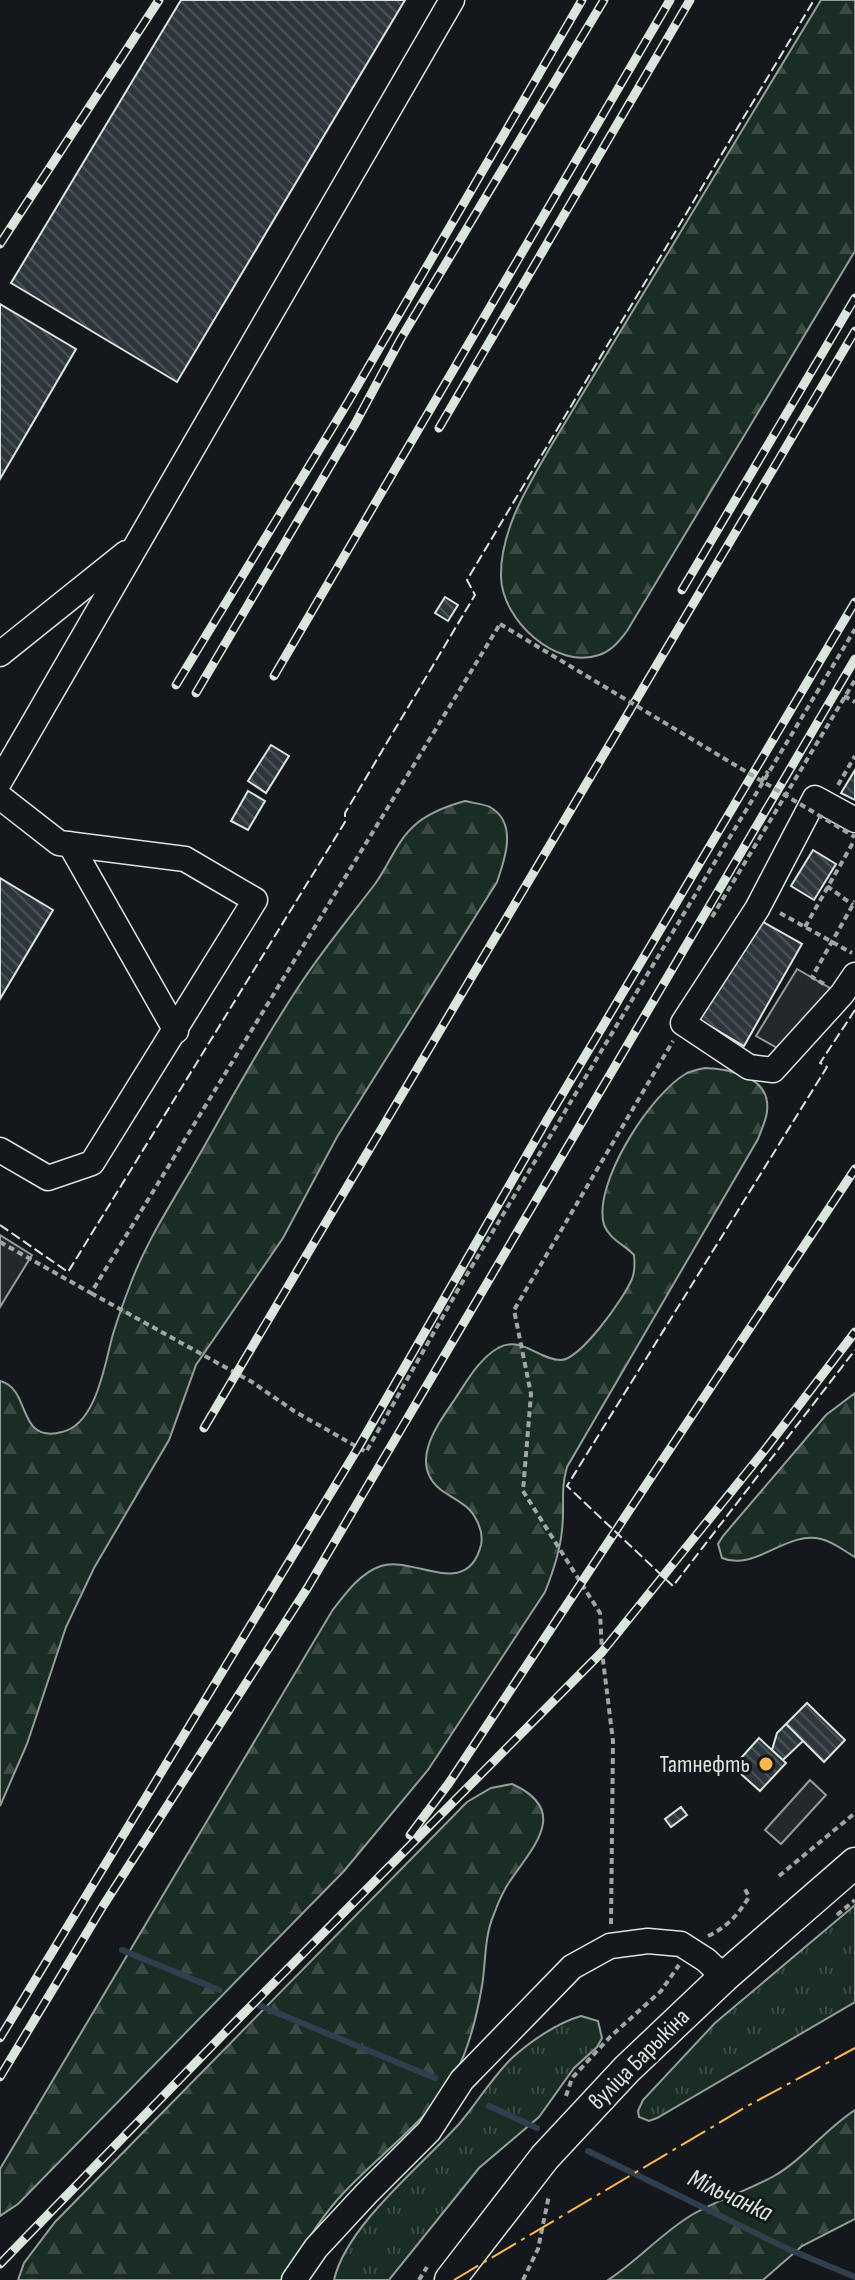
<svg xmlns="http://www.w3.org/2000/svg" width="855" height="2280" font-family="'Sofia Sans Condensed',sans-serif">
  <defs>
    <pattern id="grass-tufts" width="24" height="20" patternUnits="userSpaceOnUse" patternTransform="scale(2)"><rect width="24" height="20" fill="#1a2d24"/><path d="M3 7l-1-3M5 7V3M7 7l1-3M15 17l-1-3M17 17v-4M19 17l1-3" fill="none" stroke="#3b4b43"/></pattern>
    <pattern id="forest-firs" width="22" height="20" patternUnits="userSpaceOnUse" patternTransform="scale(2)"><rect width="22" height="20" fill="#1a2d24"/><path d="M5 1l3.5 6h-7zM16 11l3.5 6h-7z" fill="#3b4b43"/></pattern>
    <pattern id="building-back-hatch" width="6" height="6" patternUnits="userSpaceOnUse" patternTransform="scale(2)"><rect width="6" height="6" fill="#2c363c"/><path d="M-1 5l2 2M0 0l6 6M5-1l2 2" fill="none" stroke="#4a5358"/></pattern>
  </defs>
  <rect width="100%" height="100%" fill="#14181c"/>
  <path fill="url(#grass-tufts)" stroke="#939e99" stroke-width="2" d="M 855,1905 L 855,2002 L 657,2118 L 649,2121 L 639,2117 L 638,2111 L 643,2100 L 715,2023 Z
    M 581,2016 L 598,2021 L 602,2038 L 597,2047 L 574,2068 L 539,2117 L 479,2168 L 389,2280 L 334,2280 C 346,2226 422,2165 459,2124 C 478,2102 492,2077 513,2057 C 531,2041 557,2023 581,2016 Z"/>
  <path fill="url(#forest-firs)" stroke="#939e99" stroke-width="2" d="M 821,0 L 855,0 L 855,251 L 627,631 C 619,641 612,651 599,655 C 556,670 502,620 501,577 C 500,530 528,486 551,446 Z
    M 465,801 C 473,803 483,804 490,807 C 518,823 505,859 497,882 L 337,1137 L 283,1238 L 196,1365 L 169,1440 L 94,1568 L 66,1627 L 27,1744 L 0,1806 L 0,1381 C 32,1389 16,1444 62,1432 C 97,1424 105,1362 113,1334 C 118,1318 123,1303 129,1288 C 145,1243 173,1201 197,1159 C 230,1101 262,1042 299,986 C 322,951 349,918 375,884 C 389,865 397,840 416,824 C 430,812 447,806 465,801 Z
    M 705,1068 C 727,1069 764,1075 767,1102 C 769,1115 762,1128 758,1139 L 567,1467 C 560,1491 565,1506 562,1530 C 560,1552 553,1572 545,1592 L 428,1770 L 344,1871 L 18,2204 L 0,2216 L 0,2169 L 332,1611 C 345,1594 360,1573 381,1566 C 413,1555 467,1601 481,1545 C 483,1536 481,1529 477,1521 C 469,1504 455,1500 441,1490 C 408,1464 437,1425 455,1399 C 467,1381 479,1359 498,1348 C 522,1335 538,1360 561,1360 C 581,1359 624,1298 632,1279 C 635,1271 635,1264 634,1255 C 625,1245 609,1239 604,1225 C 592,1184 651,1093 687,1073 C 692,1071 699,1069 705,1068 Z
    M 855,1393 L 855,1557 C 844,1551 834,1542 821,1539 C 787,1530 755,1572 722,1558 L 718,1544 L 723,1536 L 826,1415 Z
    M 512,1784 C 570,1810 534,1846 510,1881 C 503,1891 498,1903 494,1914 C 484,1937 486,1962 482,1986 C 477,2015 469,2049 455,2074 C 426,2124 376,2156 338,2199 C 317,2223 300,2252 284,2280 L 18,2280 L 24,2263 L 55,2222 L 467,1802 L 491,1788 Z
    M 855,2110 L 855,2219 L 802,2246 L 763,2280 L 608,2280 C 637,2261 661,2234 690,2216 C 717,2200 747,2191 774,2176 C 804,2159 825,2129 855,2110 Z"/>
  <path fill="#24282b" stroke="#939e99" stroke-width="2" d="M 797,969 L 835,991 L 786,1053 L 756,1036 Z
    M 0,1235 L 32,1255 L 0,1307 Z
    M 810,1780 L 826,1795 L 781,1844 L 765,1830 Z"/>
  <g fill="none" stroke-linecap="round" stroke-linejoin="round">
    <path stroke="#2f3f4d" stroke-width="6" d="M 122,1950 L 219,1990
      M 258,2005 L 435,2078
      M 489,2106 L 537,2128
      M 588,2151 L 788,2249 L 855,2277"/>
  </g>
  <path fill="url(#building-back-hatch)" stroke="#d8e6dc" stroke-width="2" d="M 181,0 L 405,0 L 177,382 L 11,283 Z
    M 0,304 L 76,349 L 0,479 Z
    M 445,597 L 458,605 L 448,621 L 435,613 Z
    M 271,745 L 289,756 L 266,793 L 248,781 Z
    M 855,770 L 855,800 L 841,793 Z
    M 248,791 L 265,801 L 248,830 L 231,821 Z
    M 813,850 L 836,864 L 814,900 L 791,886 Z
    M 0,878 L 53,910 L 0,999 Z
    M 756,918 L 802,944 L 744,1046 L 698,1019 Z
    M 807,1703 L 845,1740 L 824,1762 L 786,1724 Z
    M 786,1724 L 803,1741 L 783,1760 L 772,1750 L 777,1733 Z
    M 759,1738 L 786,1763 L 760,1791 L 733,1767 Z
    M 681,1807 L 687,1815 L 671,1827 L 665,1819 Z"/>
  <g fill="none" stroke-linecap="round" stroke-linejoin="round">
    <g stroke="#d8e6dc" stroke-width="27">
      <path id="minor" d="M 0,654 L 126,553
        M 0,781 L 452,0
        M 0,797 L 59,843 L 185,859 L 255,900 L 92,1163 L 48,1178 L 0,1150
        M 855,820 L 815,798 L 757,909 L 683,1023 L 749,1067 L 773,1070 L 842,994 L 855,975
        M 70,844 L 176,1031
        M 294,2280 L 316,2248 L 366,2194 L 429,2131 L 462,2080 L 572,1967 L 610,1946 L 648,1941 L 681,1944 L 706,1960 L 724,1977"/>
    </g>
    <g stroke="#d8e6dc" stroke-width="33">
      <path id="major" d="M 450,2280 L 545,2157 L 627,2069 L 724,1977 L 855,1863"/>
    </g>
    <path stroke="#9da8a2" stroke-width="4" stroke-dasharray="6 4" stroke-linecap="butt" d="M 844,696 L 855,702
      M 761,782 L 768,771
      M 838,785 L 855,756
      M 827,886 L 853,905
      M 780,913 L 852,953
      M 712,917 L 855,680
      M 805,927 L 854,841
      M 824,984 L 812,977 L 855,901
      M 0,1242 L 91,1293 L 500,624
      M 91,1293 L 252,1382 L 294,1411 L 366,1452 L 463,1281 L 855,629
      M 779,1876 L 855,1813
      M 837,1915 L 855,1900
      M 611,1924 L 613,1741 L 602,1652 L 600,1613 L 523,1491 L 531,1394 L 514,1310 L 673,1041
      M 708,1936 C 727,1927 738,1915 749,1897 L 744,1887
      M 566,2096 L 572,2078 L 610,2037 L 661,1991 L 679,1965
      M 419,2280 L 427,2267
      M 523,2280 L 538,2249 L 549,2195"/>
    <use href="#minor" stroke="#14181c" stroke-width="24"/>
    <use href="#major" stroke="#14181c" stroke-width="30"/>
    <g stroke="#d8e6dc" stroke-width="9">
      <path id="rail" d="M 0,244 L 159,0
        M 439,428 L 690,0
        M 682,590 L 855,298
        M 274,676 L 670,0
        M 176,685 L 348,402 L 582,0
        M 196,693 L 355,424 L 400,340 L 604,0
        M 204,1428 L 855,331
        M 410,1835 L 449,1783 L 855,1169
        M 0,2038 L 358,1448 L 547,1120 L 855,602
        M 0,2077 L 103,1906 L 308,1587 L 855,659
        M 0,2264 L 242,2015 L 602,1652 L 764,1451 L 855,1332"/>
    </g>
    <use href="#rail" stroke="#14181c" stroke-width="6" stroke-dasharray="18" stroke-linecap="butt"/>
    <path stroke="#9da8a2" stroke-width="4" stroke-dasharray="6 4" stroke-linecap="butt" d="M 500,624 L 855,837"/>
    <path stroke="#d8e6dc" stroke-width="2" stroke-dasharray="10 4" stroke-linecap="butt" d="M 855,1010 L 820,1063 L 827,1067 L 567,1486 L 673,1586 L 855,1350
      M 0,1225 L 68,1272 L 345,822 L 345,813 L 475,595 L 467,580 L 814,0"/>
    <path stroke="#ffb74d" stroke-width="2" stroke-dasharray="28 6 4 6" stroke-linecap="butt" d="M 454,2280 L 751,2104 L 855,2048"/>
  </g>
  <circle fill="#ffb74d" stroke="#14181c" stroke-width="3" cx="766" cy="1764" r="8"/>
  <g text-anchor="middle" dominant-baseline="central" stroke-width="6" stroke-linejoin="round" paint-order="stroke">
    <g font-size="24" fill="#d8e6dc" stroke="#14181c" text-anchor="end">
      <text x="750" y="1764">Татнефть</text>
    </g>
    <g font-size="24" fill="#d8e6dc" stroke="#14181c">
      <text transform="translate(639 2059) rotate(-45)">вуліца Барыкіна</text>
    </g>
    <g font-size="26" font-style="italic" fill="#d8e6dc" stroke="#14181c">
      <text transform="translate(730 2196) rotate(25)">Мільчанка</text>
    </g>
  </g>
</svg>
